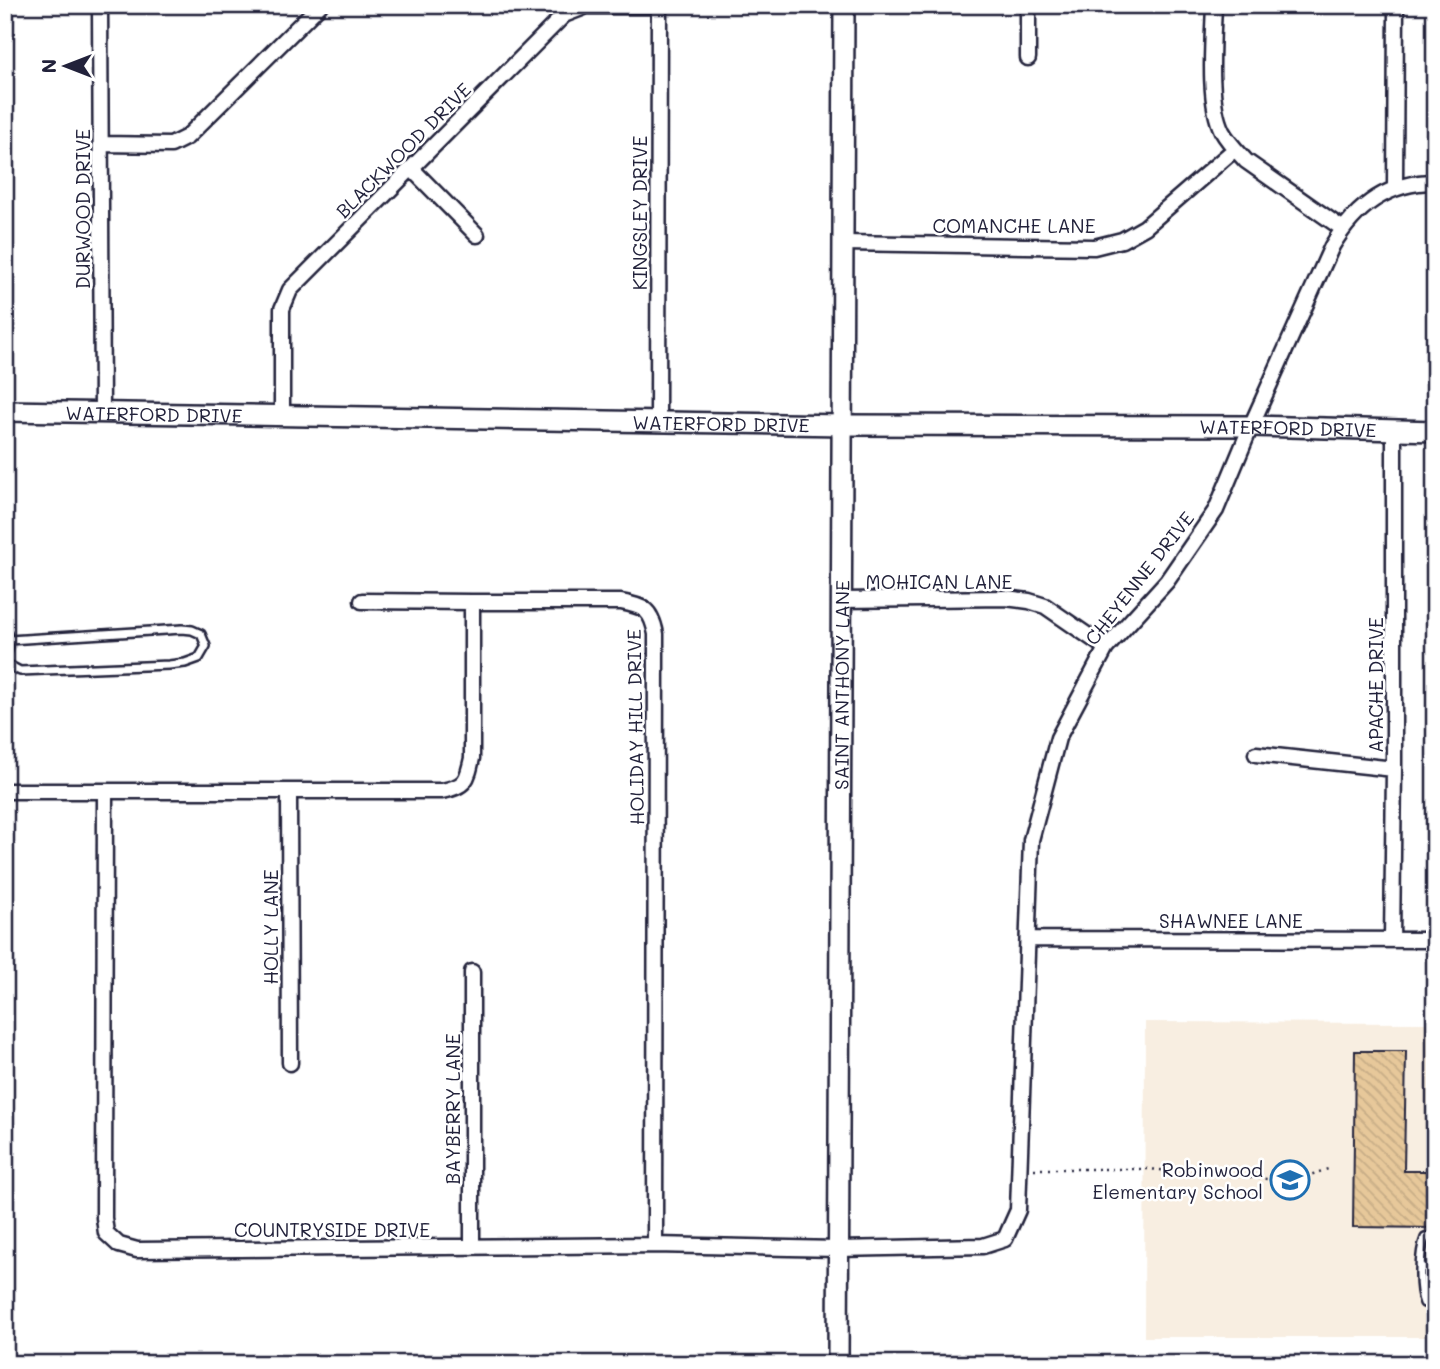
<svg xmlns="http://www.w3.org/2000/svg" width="1440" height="1369" font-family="Mali,sans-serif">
  <defs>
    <pattern id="building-back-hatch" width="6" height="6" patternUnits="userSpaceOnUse" patternTransform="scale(1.75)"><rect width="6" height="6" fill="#e7c89a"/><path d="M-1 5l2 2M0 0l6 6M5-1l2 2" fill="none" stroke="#c6ac86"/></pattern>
  </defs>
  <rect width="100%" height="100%" fill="#fff"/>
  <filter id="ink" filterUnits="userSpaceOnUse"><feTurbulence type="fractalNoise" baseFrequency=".0143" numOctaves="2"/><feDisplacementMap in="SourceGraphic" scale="14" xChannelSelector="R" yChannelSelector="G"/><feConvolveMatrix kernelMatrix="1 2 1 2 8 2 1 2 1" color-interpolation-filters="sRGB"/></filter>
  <g filter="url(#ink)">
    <path fill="#f8eee1" d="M 1145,1022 L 1435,1023 L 1435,1337 L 1144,1337 Z"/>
    <path fill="url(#building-back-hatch)" stroke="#22223b" stroke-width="2" d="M 1355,1051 L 1406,1051 L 1404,1171 L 1435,1171 L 1435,1228 L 1353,1227 Z"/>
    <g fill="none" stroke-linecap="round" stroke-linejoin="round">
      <g stroke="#22223b" stroke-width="12">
        <path id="lane" d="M 5,629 C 11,639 10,648 5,658
          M 5,663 L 20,671 L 169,665 L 185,663 L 199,658 L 206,646 L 201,634 L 192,630 L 182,629 L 9,640
          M 1435,1235 L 1425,1238 C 1419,1252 1418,1289 1424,1303 L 1435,1303
          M 1421,1267 L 1435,1268"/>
      </g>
      <g stroke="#22223b" stroke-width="19">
        <path id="street" d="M 100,5 L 102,413
          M 1214,5 C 1213,39 1207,101 1222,131 C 1228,142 1238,152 1246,161 L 1343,229
          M 1028,58 L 1028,5
          M 101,144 L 171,145 L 187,137 L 320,5
          M 412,169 L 477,235
          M 1395,188 L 1396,5
          M 843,243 L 1094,247 L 1122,240 L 1145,227 L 1235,149
          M 282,416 L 282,309 L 290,290 L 564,15 L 587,6 L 659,6
          M 658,422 L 659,5
          M 842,600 L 1006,598 L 1029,601 L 1045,606 L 1106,648
          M 362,601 L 472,602
          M 1256,754 L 1394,769
          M 5,791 L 442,791 C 466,786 467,781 472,758 L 472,602 L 621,602 C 645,607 651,609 656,634 L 655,1245
          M 105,791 L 104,1218 L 106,1233 L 119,1245 L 137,1250 L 655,1245 L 838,1249 L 983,1246 L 1005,1239 L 1018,1210 L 1031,840 L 1058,738 L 1106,648 L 1167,581 L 1216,510 L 1251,426 L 1332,246 C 1355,207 1387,182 1435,182
          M 289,792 L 290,1063
          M 1028,939 L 1435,940
          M 1392,940 L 1394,769 L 1394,430
          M 472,972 L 472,1247"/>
      </g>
      <g stroke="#22223b" stroke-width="24">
        <g id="secondary">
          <path id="s1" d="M 5,411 L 843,425 L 1251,426 L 1435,431"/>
          <path id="s2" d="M 838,1364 L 844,5"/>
        </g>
      </g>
      <path stroke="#22223b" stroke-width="2.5" stroke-dasharray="2 5" stroke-linecap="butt" d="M 1034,1169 L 1148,1169 L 1292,1181 L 1331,1168"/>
      <use href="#lane" stroke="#fff" stroke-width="7"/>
      <use href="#street" stroke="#fff" stroke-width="14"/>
      <use href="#secondary" stroke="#fff" stroke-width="19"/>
    </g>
  </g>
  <defs>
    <g id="school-ring" transform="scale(2.0125)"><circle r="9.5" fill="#fff" stroke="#1f6fb2" stroke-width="1.5"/><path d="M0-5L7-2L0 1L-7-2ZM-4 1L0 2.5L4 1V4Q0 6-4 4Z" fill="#1f6fb2"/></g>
  </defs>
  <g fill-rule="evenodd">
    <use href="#school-ring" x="1290" y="1180"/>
  </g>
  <g text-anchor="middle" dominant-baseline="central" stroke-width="5" stroke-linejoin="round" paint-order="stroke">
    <g font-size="19" fill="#22223b" stroke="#fff">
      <text transform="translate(403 150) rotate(-45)">BLACKWOOD DRIVE</text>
      <text transform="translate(82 209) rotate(-90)">DURWOOD DRIVE</text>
      <text transform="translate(639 213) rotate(-90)">KINGSLEY DRIVE</text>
      <text x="1014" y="225">COMANCHE LANE</text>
      <text stroke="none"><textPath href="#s1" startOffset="149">WATERFORD DRIVE</textPath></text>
      <text stroke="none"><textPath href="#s1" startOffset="716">WATERFORD DRIVE</textPath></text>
      <text stroke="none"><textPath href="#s1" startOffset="1283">WATERFORD DRIVE</textPath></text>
      <text transform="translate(1139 578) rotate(-52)">CHEYENNE DRIVE</text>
      <text x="939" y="581">MOHICAN LANE</text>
      <text stroke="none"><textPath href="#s2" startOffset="679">SAINT ANTHONY LANE</textPath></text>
      <text transform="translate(1375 685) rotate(-90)">APACHE DRIVE</text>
      <text transform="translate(635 727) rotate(-91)">HOLIDAY HILL DRIVE</text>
      <text x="1231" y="920">SHAWNEE LANE</text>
      <text transform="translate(270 927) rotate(-90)">HOLLY LANE</text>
      <text transform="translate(452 1109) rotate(-90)">BAYBERRY LANE</text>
      <text x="332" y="1229">COUNTRYSIDE DRIVE</text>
    </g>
    <g font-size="19" fill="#22223b" stroke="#fff" text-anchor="end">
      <text x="1263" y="1169">Robinwood<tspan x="1263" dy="22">Elementary School</tspan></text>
    </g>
  </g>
  <rect width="1440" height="1369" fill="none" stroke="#fff" stroke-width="28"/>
  <rect x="14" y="14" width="1412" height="1341" fill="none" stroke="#22223b" stroke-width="2.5" filter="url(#ink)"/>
  <g transform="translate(66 66) rotate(270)" stroke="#ffffff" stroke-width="5" paint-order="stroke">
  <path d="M0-5L12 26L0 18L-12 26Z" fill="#22223b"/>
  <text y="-10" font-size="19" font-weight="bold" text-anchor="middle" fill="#22223b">N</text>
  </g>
</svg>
